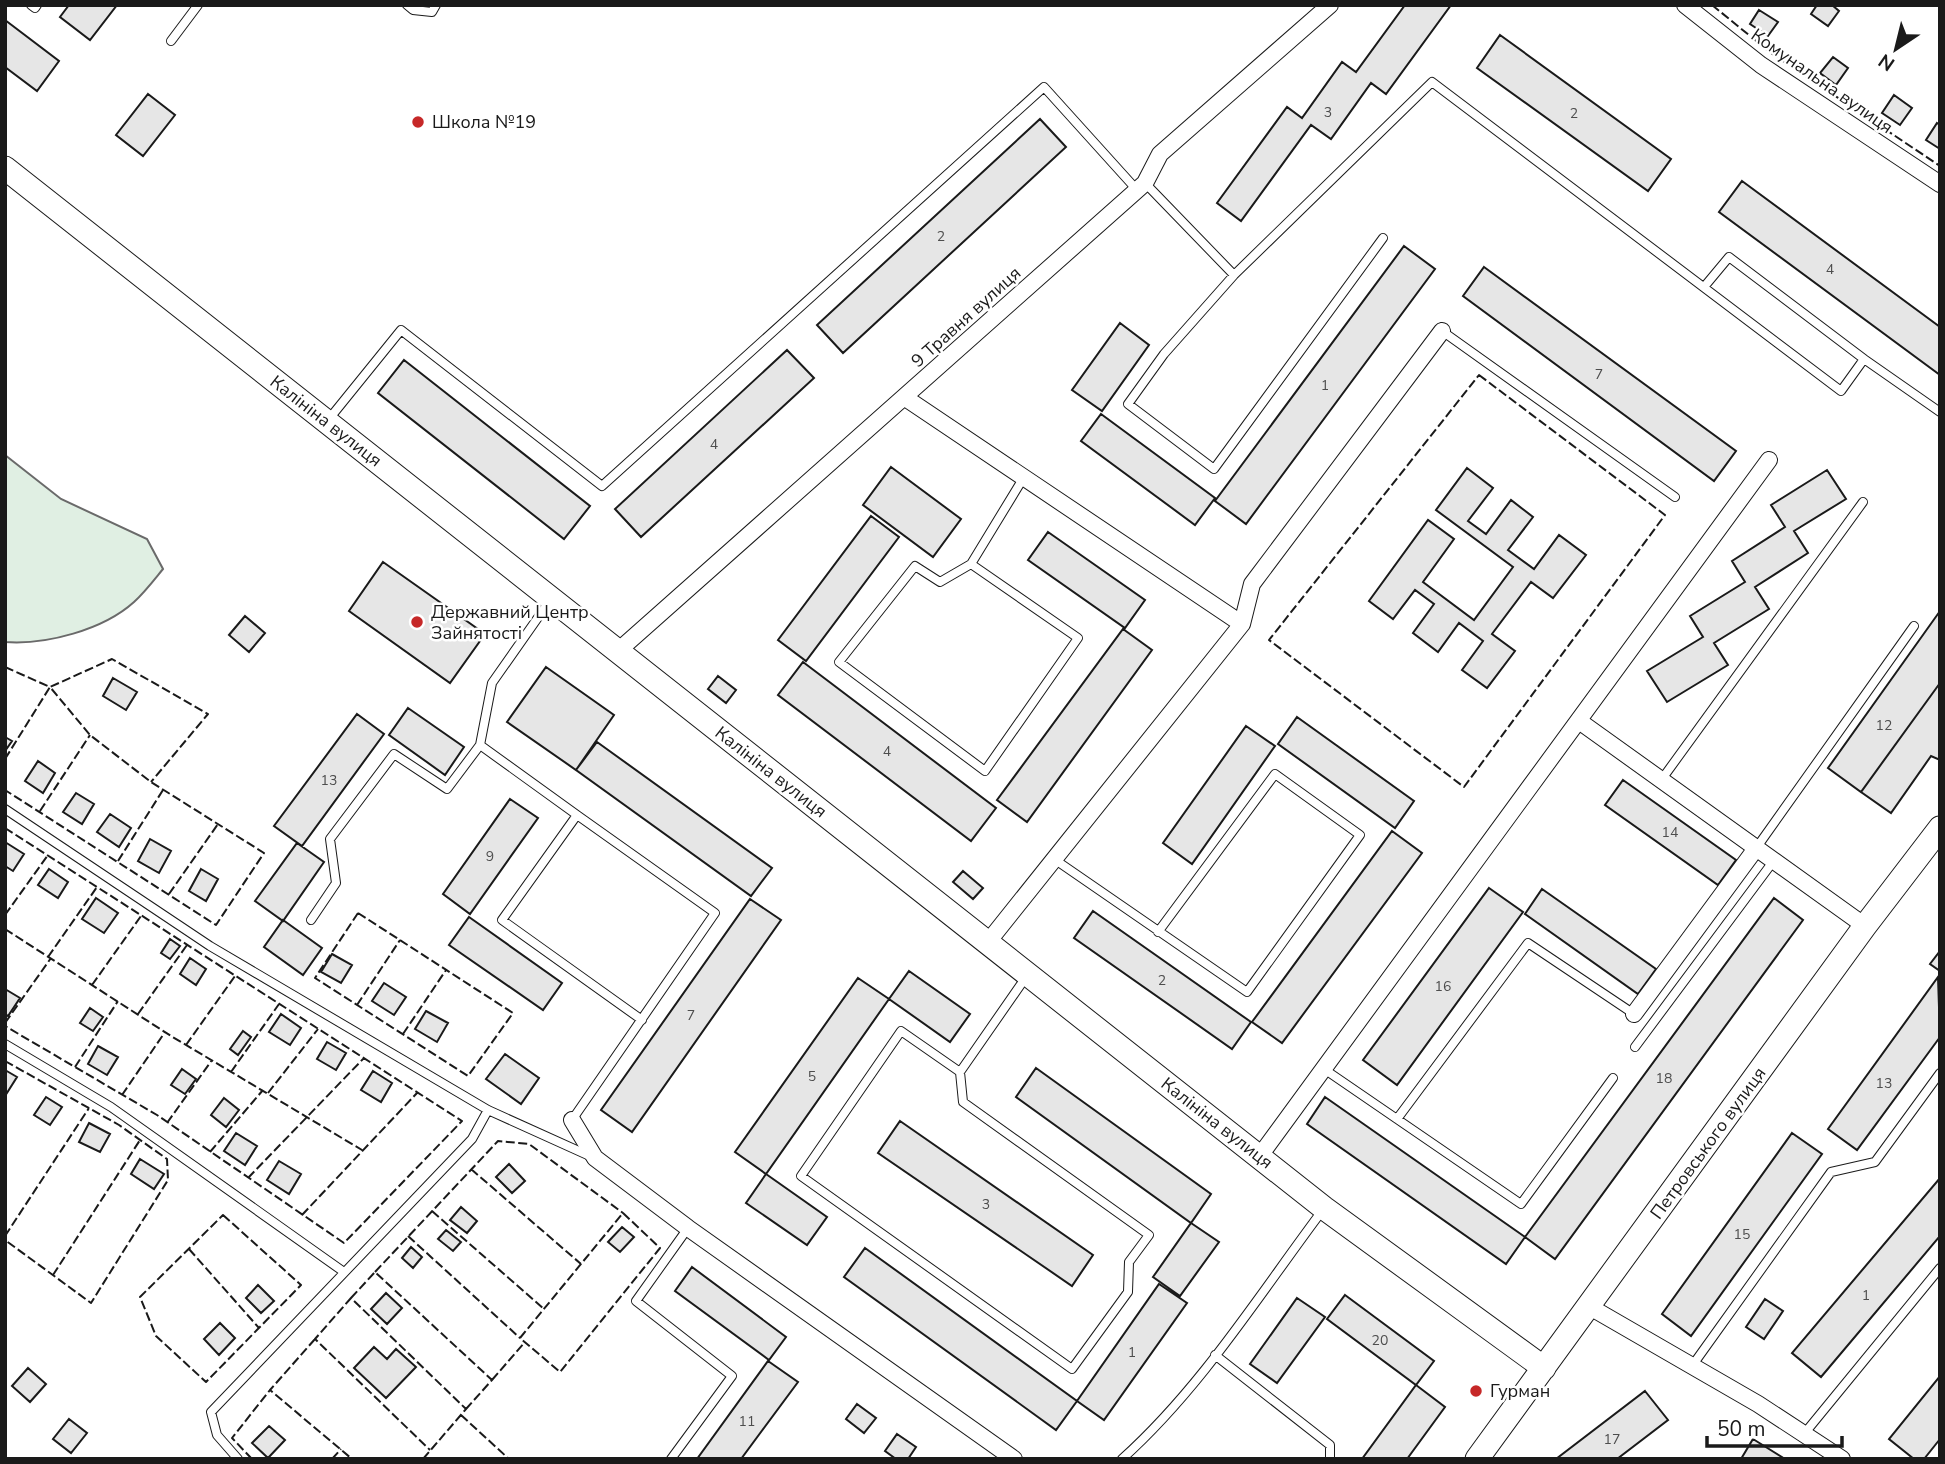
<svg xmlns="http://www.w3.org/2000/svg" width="1945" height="1464" font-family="'Nunito Sans',sans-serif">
  <rect width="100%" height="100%" fill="#fff"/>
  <path fill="#e0efe3" stroke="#6a6a6a" stroke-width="2" d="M 5,455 L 61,499 L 147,539 L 163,569 C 154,580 145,592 134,602 C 103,630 46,645 5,642 Z"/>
  <path fill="#e6e6e6" stroke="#1a1a1a" stroke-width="2" d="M 69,5 L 117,5 L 90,40 L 60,17 Z
    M 1405,5 L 1451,5 L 1386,94 L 1371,83 L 1331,139 L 1311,125 L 1241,221 L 1217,203 L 1287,107 L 1302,118 L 1342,62 L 1356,72 Z
    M 1817,5 L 1832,5 L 1839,11 L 1828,26 L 1811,14 Z
    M 1759,10 L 1778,22 L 1768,36 L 1750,24 Z
    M 5,20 L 59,61 L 37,91 L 5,67 Z
    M 1500,35 L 1671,159 L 1648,191 L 1477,68 Z
    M 1833,57 L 1848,68 L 1836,85 L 1820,73 Z
    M 148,94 L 175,115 L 143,156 L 116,135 Z
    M 1894,95 L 1912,108 L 1900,125 L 1882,113 Z
    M 1040,119 L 1066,147 L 843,353 L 817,325 Z
    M 1937,123 L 1940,125 L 1940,149 L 1926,140 Z
    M 1742,181 L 1940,327 L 1940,375 L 1719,212 Z
    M 1404,246 L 1435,269 L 1246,524 L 1215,501 Z
    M 1484,267 L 1736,451 L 1714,481 L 1463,296 Z
    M 1120,323 L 1149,345 L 1102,411 L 1072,390 Z
    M 787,350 L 814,378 L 641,537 L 615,509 Z
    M 404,360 L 590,506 L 564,539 L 378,393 Z
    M 1101,414 L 1215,498 L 1195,525 L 1081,441 Z
    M 891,467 L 961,519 L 933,557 L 863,505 Z
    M 1467,468 L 1493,488 L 1468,521 L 1486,534 L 1511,500 L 1533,517 L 1508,550 L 1534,569 L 1559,535 L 1586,555 L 1553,598 L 1531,582 L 1492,634 L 1515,651 L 1487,688 L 1462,670 L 1483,641 L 1459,623 L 1438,652 L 1413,633 L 1434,604 L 1415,590 L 1393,619 L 1369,601 L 1428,520 L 1454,539 L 1423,582 L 1474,620 L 1513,567 L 1436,510 Z
    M 1827,470 L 1846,499 L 1794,531 L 1808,553 L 1755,587 L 1769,609 L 1714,643 L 1728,665 L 1667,702 L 1647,671 L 1703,637 L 1690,616 L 1745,582 L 1732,561 L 1785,527 L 1771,505 Z
    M 871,516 L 899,537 L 806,661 L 778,640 Z
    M 1048,532 L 1145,600 L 1125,628 L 1028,560 Z
    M 383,562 L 485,634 L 450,683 L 349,611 Z
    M 1940,611 L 1940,683 L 1861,792 L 1828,768 Z
    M 245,616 L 265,633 L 249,652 L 229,635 Z
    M 1123,629 L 1152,650 L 1027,822 L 997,800 Z
    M 803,662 L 996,808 L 971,841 L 778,695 Z
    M 546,667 L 614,715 L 576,770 L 507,722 Z
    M 718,676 L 736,690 L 726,703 L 708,689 Z
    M 113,678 L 137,692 L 126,710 L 103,696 Z
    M 1940,683 L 1940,760 L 1931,756 L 1891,813 L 1861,792 Z
    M 408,708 L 464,747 L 445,775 L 389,735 Z
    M 357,714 L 384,734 L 302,846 L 274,826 Z
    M 1297,717 L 1414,801 L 1395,828 L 1278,744 Z
    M 1246,726 L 1275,746 L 1192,864 L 1163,843 Z
    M 5,737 L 12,741 L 5,751 Z
    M 597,742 L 772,868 L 751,896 L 576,770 Z
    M 38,761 L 55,773 L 43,793 L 25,781 Z
    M 1623,780 L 1736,860 L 1718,885 L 1605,805 Z
    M 76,793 L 94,804 L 82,824 L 63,812 Z
    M 510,799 L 538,818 L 470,914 L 443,894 Z
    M 110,814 L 131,828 L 119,847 L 97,832 Z
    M 1392,831 L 1422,853 L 1282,1043 L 1252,1022 Z
    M 150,839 L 171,851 L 159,873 L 138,861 Z
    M 5,842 L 24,854 L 13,871 L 5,866 Z
    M 297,843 L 324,862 L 283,921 L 255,901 Z
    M 49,869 L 68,882 L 58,898 L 38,885 Z
    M 201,869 L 218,879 L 206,901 L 189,891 Z
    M 963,871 L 983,888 L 973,899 L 953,882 Z
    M 1489,888 L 1523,912 L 1397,1085 L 1363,1060 Z
    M 1542,889 L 1656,969 L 1638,994 L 1525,914 Z
    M 96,898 L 118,913 L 104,933 L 82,919 Z
    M 1774,898 L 1803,920 L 1555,1259 L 1525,1237 Z
    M 750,899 L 781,920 L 632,1132 L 601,1110 Z
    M 1093,911 L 1251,1022 L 1232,1049 L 1074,938 Z
    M 469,917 L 562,983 L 543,1010 L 449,945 Z
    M 283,920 L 322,948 L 303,975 L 264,947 Z
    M 170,939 L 180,946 L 170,959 L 161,953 Z
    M 1940,951 L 1940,971 L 1930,964 Z
    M 332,954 L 352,965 L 341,983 L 321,972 Z
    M 190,958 L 206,969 L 196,985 L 180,974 Z
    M 909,971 L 970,1014 L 950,1042 L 889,999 Z
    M 1938,977 L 1940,1037 L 1857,1150 L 1828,1129 Z
    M 858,978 L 889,999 L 766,1174 L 735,1152 Z
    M 384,983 L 406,997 L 394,1015 L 372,1001 Z
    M 5,989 L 20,998 L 8,1016 L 5,1014 Z
    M 90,1008 L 103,1017 L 93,1031 L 80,1023 Z
    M 426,1011 L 448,1023 L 437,1042 L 415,1029 Z
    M 281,1014 L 301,1028 L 290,1045 L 269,1032 Z
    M 243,1031 L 251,1037 L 238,1055 L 230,1049 Z
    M 327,1042 L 346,1053 L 336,1070 L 317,1059 Z
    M 98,1046 L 118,1057 L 107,1075 L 88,1064 Z
    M 505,1054 L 539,1078 L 521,1104 L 486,1079 Z
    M 1036,1068 L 1211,1194 L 1191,1223 L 1016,1097 Z
    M 182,1069 L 196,1079 L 185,1094 L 171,1085 Z
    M 5,1070 L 17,1077 L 5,1096 Z
    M 373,1071 L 392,1083 L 381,1102 L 361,1090 Z
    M 46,1097 L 62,1107 L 50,1125 L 34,1115 Z
    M 1325,1097 L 1525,1237 L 1506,1264 L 1307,1124 Z
    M 224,1098 L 239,1110 L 226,1127 L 211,1115 Z
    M 900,1121 L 1093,1255 L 1072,1286 L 878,1153 Z
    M 89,1123 L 110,1134 L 100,1152 L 79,1142 Z
    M 236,1133 L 257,1146 L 245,1165 L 224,1151 Z
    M 1792,1133 L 1822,1154 L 1691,1336 L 1662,1314 Z
    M 140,1159 L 164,1174 L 154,1189 L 131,1174 Z
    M 279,1161 L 301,1174 L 289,1194 L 267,1180 Z
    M 509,1164 L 525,1181 L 512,1193 L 496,1177 Z
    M 766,1174 L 827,1217 L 807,1245 L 746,1203 Z
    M 1940,1178 L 1940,1236 L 1821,1377 L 1792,1353 Z
    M 461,1207 L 477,1221 L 467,1233 L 450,1220 Z
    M 1191,1223 L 1219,1242 L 1180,1296 L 1153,1277 Z
    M 622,1227 L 634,1237 L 620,1252 L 608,1242 Z
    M 446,1230 L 461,1242 L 453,1251 L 438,1239 Z
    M 411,1247 L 422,1257 L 413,1268 L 402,1258 Z
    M 865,1248 L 1077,1401 L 1056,1430 L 844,1277 Z
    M 692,1267 L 786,1337 L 769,1360 L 675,1291 Z
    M 1159,1284 L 1187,1303 L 1104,1420 L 1077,1401 Z
    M 258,1285 L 274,1301 L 261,1313 L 246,1298 Z
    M 386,1293 L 402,1308 L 387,1324 L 371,1309 Z
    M 1345,1295 L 1434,1361 L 1416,1385 L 1327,1319 Z
    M 1297,1298 L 1325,1317 L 1277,1383 L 1250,1364 Z
    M 1765,1299 L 1783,1311 L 1764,1339 L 1746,1327 Z
    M 220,1323 L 235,1338 L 219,1355 L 204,1339 Z
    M 374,1347 L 387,1359 L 396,1349 L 416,1367 L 386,1398 L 354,1368 Z
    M 768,1361 L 798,1382 L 741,1459 L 697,1459 Z
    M 28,1368 L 46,1384 L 30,1402 L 12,1386 Z
    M 1940,1376 L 1940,1439 L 1924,1459 L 1914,1459 L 1889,1439 Z
    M 1416,1385 L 1445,1407 L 1407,1459 L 1362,1459 Z
    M 1645,1391 L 1668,1420 L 1617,1459 L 1556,1459 Z
    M 857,1404 L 876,1418 L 864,1433 L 846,1419 Z
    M 69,1419 L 87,1433 L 71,1453 L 53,1439 Z
    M 269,1426 L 285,1440 L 268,1458 L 252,1443 Z
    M 897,1434 L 916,1447 L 908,1459 L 896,1459 L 885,1451 Z
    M 1753,1439 L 1785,1459 L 1741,1459 Z"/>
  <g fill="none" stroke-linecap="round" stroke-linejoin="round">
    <g stroke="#1a1a1a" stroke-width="10">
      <path id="lane" d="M 31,5 L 35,8 L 37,5
        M 407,5 L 413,10 L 432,12 L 436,5
        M 171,41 L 198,5
        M 1145,183 L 1234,275 L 1164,354 L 1128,404 L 1214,469 L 1383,238
        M 1234,275 L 1432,82 L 1841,391 L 1864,359 L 1729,257 L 1704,287
        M 1442,331 L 1675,497
        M 1864,359 L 1940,412
        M 329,419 L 401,330 L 602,486 L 1044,87 L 1137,190
        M 971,564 L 940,582 L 915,566 L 839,662 L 985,771 L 1078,638 L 971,564 L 1024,477
        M 551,599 L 492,683 L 480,745 L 577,815
        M 1662,779 L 1863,502
        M 5,809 L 210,946 L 488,1110 L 592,1157
        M 1757,847 L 1914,626
        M 1054,859 L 1247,992 L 1360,835 L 1275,774 L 1158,932
        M 311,920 L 336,883 L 330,839 L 394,754 L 447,789 L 480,745
        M 5,1044 L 111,1107 L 344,1272
        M 1635,1047 L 1775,859
        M 1324,1069 L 1521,1204 L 1613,1078
        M 960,1072 L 963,1102 L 1149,1235 L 1129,1262 L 1128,1292 L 1072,1369 L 801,1176 L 901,1031 L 960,1072 L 1026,977
        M 1397,1119 L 1528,943 L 1634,1014
        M 572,1120 L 715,913 L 577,815 L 502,920 L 642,1020
        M 1215,1355 L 1330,1445 L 1330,1459
        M 1692,1366 L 1831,1172 L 1875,1162 L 1940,1073
        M 1804,1434 L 1940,1268
        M 238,1459 L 217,1435 L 211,1412 L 472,1139 L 488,1110
        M 671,1459 L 732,1376 L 636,1301 L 688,1228
        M 1122,1459 C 1201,1388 1259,1295 1322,1211"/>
    </g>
    <g stroke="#1a1a1a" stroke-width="18">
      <path id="street" d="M 1685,5 L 1761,65 L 1940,184
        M 904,397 L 1242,624 L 988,942
        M 1242,624 L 1252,584 L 1442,331
        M 618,651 L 1145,183 L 1160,154 L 1330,5
        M 1579,721 L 1865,926
        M 1634,1014 L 1757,847
        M 572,1120 L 595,1158 L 688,1228 L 1014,1459
        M 1259,1157 L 1769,460
        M 1590,1307 L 1758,1404 L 1842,1459"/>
    </g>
    <g stroke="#1a1a1a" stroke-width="25">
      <path id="secondary" d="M 5,168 L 1324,1208 L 1544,1368
        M 1477,1459 L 1865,926 L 1940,828"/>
    </g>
    <use href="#lane" stroke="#fff" stroke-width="8"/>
    <use href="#street" stroke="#fff" stroke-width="16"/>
    <use href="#secondary" stroke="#fff" stroke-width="23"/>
    <path stroke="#1a1a1a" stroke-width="2" stroke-dasharray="9 3.5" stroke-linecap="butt" d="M 1712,5 L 1771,53 L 1940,166
      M 1479,375 L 1665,515 L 1464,787 L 1269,640 Z
      M 5,667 L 50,687 L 112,659 L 208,714 L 151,782
      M 5,759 L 50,687 L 90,735 L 151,782 L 264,853 L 216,925 L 5,790
      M 40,811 L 90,735
      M 5,828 L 462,1121 L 344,1243 L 157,1115 L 5,1026
      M 118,861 L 163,790
      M 169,894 L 218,824
      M 358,913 L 513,1013 L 468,1076 L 315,978 Z
      M 5,915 L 48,855
      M 5,929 L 171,1036 L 362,1150
      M 48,957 L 97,887
      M 92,985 L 141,916
      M 357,1005 L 400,940
      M 138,1014 L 187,945
      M 5,1023 L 51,958
      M 403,1034 L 446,970
      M 186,1045 L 235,976
      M 5,1061 L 119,1125 L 167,1159 L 168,1180 L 91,1303 L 5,1240
      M 75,1067 L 118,1001
      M 231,1072 L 279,1004
      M 268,1093 L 318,1029
      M 122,1095 L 165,1032
      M 167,1123 L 212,1060
      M 210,1152 L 263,1090
      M 471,1169 L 581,1264
      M 248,1178 L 364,1058
      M 432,1211 L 544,1309
      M 623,1213 L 660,1248 L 560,1372 L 520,1338 Z
      M 223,1215 L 301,1285 L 206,1382 L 156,1336 L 140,1297 Z
      M 302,1215 L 417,1093
      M 5,1236 L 89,1108
      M 408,1236 L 520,1338
      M 189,1249 L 259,1328
      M 375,1272 L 498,1141 L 529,1144 L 623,1213
      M 53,1275 L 140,1140
      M 351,1298 L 375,1272 L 492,1380 L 466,1409
      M 315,1339 L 270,1390 L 352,1459
      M 492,1380 L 525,1342
      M 461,1415 L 509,1459
      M 252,1459 L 232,1438 L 270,1390
      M 332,1459 L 341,1449
      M 423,1459 L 466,1409 L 351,1298 L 315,1339 L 430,1450"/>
  </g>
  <g fill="#c62828" stroke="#fff" stroke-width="2.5">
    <circle cx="418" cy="122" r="7"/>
    <circle cx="417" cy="622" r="7"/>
    <circle cx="1476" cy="1391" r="7"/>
  </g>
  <g text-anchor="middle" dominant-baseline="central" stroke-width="5" stroke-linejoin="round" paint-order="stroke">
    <g font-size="14" fill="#4d4d4d">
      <text x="1328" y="112">3</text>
      <text x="1574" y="113">2</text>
      <text x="941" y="236">2</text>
      <text x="1830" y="269">4</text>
      <text x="1599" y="374">7</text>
      <text x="1325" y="385">1</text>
      <text x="714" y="444">4</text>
      <text x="1884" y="725">12</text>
      <text x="887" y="751">4</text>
      <text x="329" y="780">13</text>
      <text x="1670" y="832">14</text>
      <text x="490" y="856">9</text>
      <text x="1162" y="980">2</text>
      <text x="1443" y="986">16</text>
      <text x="691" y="1015">7</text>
      <text x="812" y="1076">5</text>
      <text x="1664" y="1078">18</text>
      <text x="1884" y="1083">13</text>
      <text x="986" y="1204">3</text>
      <text x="1742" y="1234">15</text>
      <text x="1866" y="1295">1</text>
      <text x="1380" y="1340">20</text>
      <text x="1132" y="1352">1</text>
      <text x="747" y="1421">11</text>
      <text x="1612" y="1439">17</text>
    </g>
    <g font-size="18" fill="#1a1a1a" stroke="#fff">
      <text transform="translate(1822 81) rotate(35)">Комунальна вулиця</text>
      <text transform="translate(966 317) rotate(-42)">9 Травня вулиця</text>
      <text transform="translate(326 421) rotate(38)">Калініна вулиця</text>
      <text transform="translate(771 772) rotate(38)">Калініна вулиця</text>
      <text transform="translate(1217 1123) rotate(38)">Калініна вулиця</text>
      <text transform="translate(1708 1143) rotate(-54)">Петровського вулиця</text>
    </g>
    <g font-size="18" fill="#1a1a1a" stroke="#fff" text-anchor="start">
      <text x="432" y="122">Школа №19</text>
      <text x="431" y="612">Державний Центр<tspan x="431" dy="21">Зайнятості</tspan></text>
      <text x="1490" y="1391">Гурман</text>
    </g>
  </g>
  <rect width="1945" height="1464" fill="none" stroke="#1a1a1a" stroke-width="14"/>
  <g transform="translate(1896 49) rotate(215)" stroke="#ffffff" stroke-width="5" paint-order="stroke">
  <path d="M0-5L12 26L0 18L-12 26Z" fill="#1a1a1a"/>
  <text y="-10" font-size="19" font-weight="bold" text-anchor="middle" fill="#1a1a1a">N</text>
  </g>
  <path d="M1707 1436v10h135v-10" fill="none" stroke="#1a1a1a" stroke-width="3.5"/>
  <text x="1717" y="1436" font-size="21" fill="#1a1a1a" stroke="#ffffff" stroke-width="5" paint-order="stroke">50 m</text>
</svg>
